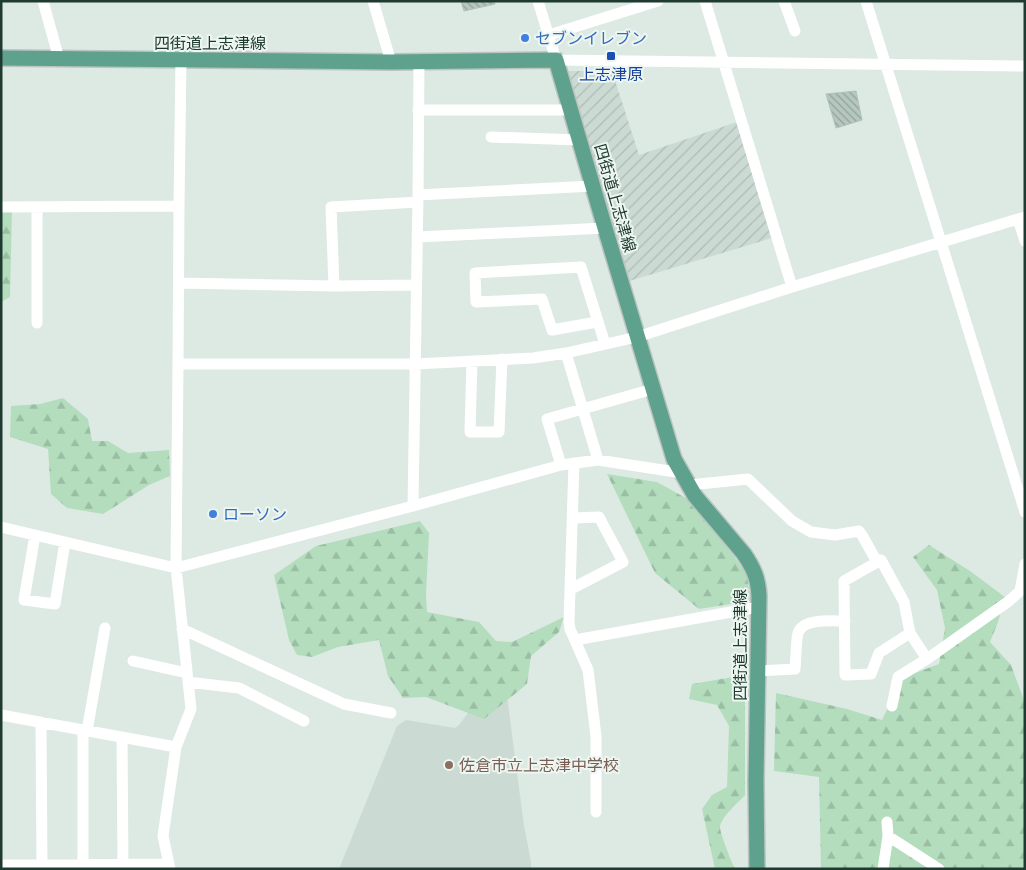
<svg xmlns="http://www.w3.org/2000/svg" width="1026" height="870" font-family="'Fira Sans','Noto Sans JP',sans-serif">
  <defs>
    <pattern id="industrial-furrows" width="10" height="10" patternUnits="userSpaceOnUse" patternTransform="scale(1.25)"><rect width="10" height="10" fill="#cbdad2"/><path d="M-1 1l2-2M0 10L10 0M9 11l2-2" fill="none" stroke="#aebcb5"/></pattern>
    <pattern id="forest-firs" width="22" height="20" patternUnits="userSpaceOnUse" patternTransform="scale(1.25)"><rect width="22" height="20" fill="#b4ddbd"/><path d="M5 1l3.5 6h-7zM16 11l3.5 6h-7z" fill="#9abea3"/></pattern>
    <pattern id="building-back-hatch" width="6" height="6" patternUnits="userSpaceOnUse" patternTransform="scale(1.25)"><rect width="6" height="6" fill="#b5c7bf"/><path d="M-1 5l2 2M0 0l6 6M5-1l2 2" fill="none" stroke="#93a39c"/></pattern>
  </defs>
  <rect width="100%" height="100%" fill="#ddeae3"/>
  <path fill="#cbdad2" d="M 491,682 L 506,688 L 524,826 L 531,861 L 531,869 L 339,869 L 397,726 L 406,720 L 455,728 L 459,725 Z"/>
  <path fill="url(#industrial-furrows)" d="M 565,71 L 612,71 L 639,155 L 737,122 L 772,238 L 626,282 Z"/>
  <path fill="url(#forest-firs)" d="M 12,210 L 10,297 L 1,302 L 1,211 Z
    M 63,398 L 88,419 L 92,441 L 108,441 L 128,453 L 169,450 L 170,476 L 149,485 L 103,514 L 67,508 L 51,494 L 48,449 L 10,437 L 11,406 L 40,404 Z
    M 607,474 L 657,482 L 693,502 L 747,574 L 750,601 L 699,609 L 655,573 Z
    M 420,521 L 429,533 L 426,594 L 427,612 L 479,622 L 496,641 L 512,642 L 564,617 L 559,632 L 531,656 L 527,684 L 484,719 L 426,697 L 403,698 L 388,676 L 379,640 L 338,647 L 312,657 L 297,655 L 289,640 L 274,575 L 316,546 Z
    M 929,545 L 970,571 L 1005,597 L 998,622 L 990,642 L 1011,665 L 1025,703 L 1025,869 L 821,869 L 819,777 L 774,771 L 776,693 L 847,709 L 882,720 L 902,678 L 939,664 L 945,628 L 937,590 L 913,557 Z
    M 745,675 L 745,795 C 739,802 721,817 720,827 C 720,833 731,861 735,869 L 715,869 L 702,809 L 712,795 L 727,787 L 729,726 L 717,705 L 689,699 L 692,684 Z"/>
  <path fill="url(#building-back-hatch)" stroke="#afc3ba" d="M 461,1 L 494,1 L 495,4 L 464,11 Z
    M 856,91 L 862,120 L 836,128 L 826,94 Z"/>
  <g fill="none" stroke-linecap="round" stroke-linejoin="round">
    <g stroke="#bcc4c1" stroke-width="18">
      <path id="major" d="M 1,58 L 391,62 L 556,60 L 605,228 L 674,459 L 695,496 L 744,554 C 754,569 758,578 759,596 L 756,781 L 757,869"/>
    </g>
    <path stroke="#fff" stroke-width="11" d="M 43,1 L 59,59
      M 373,1 L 391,62
      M 538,1 L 556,60 L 1025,66
      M 705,1 L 792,287
      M 784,1 L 795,31
      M 866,1 L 1025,512
      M 549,35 L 658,1
      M 418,110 L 571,110
      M 491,137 L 580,140
      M 418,195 L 593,186
      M 1,207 L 179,206
      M 1018,219 L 1025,241
      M 417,237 L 605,228
      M 179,283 L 334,286 L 416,285
      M 334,286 L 331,207 L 418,202
      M 597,322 L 552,330 L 542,299 L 476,302 L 475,273 L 581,267 L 605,344
      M 37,323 L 37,207
      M 566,353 L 598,460
      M 472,361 L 470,432 L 499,432 L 502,359
      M 178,364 L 415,364 L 533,358 L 566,353 L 637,337 L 792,287 L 1025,217
      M 574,463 L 569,622 L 570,629 L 588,670 L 596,736 L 596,812
      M 561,465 L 547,419 L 653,389
      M 689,485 L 748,479 L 792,521 L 811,532 L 835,535 L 859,531 L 862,535 L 877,562
      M 413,506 L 418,195 L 419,62
      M 1,527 L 176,568 L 413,506 L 561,465 L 598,460 L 682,473
      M 35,535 L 24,600 L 55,604 L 65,542
      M 571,589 L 623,562 L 599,517 L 573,518
      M 182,629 L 344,704 L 391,713
      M 910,633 L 879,653 L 871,674 L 845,675 L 844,581 L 881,560 L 904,602 L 910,633 L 927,659
      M 575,640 L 759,607
      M 133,661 L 187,673
      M 758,671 L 795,669 C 796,660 796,640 798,633 C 803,618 832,621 845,621
      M 188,682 L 239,688 L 304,721
      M 892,706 L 898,677 L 927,659 L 1009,601 L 1020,591 L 1025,564
      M 1,715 L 176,747
      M 41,722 L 42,869
      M 83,730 L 83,869
      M 87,731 L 105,628
      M 122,737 L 123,869
      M 888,836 L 939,869
      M 1,865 L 169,864
      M 170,869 L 163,836 L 176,747 L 191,709 L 176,568 L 178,364 L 179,206 L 181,60
      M 883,869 L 888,836 L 887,822"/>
    <use href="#major" stroke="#5ea28e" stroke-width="15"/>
  </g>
  <g fill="#3f7fe0" stroke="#edf6f1" stroke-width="2">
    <circle cx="525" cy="38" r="5"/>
    <circle cx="213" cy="514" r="5"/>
  </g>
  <rect fill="#1a4fb4" stroke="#edf6f1" stroke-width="2" x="606" y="51" width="10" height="10" rx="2.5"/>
  <circle fill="#8d6e63" stroke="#edf6f1" stroke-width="2" cx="449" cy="765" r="5"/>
  <g text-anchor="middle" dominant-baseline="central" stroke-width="4" stroke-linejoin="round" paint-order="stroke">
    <g font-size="16" fill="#366cbe" stroke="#edf6f1" text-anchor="start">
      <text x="535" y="38">セブンイレブン</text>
      <text x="223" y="514">ローソン</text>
    </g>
    <g font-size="16" fill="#1e3a31" stroke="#edf6f1">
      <text x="210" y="43">四街道上志津線</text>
      <text transform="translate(615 198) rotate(74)">四街道上志津線</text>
      <text transform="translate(740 645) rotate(-90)">四街道上志津線</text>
    </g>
    <g font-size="16" fill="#164399" stroke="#edf6f1">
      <text x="611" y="74">上志津原</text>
    </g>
    <g font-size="16" fill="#785e54" stroke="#edf6f1" text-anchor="start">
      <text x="459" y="765">佐倉市立上志津中学校</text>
    </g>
  </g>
  <rect width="1026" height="870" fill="none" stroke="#1e3a31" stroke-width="5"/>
</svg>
